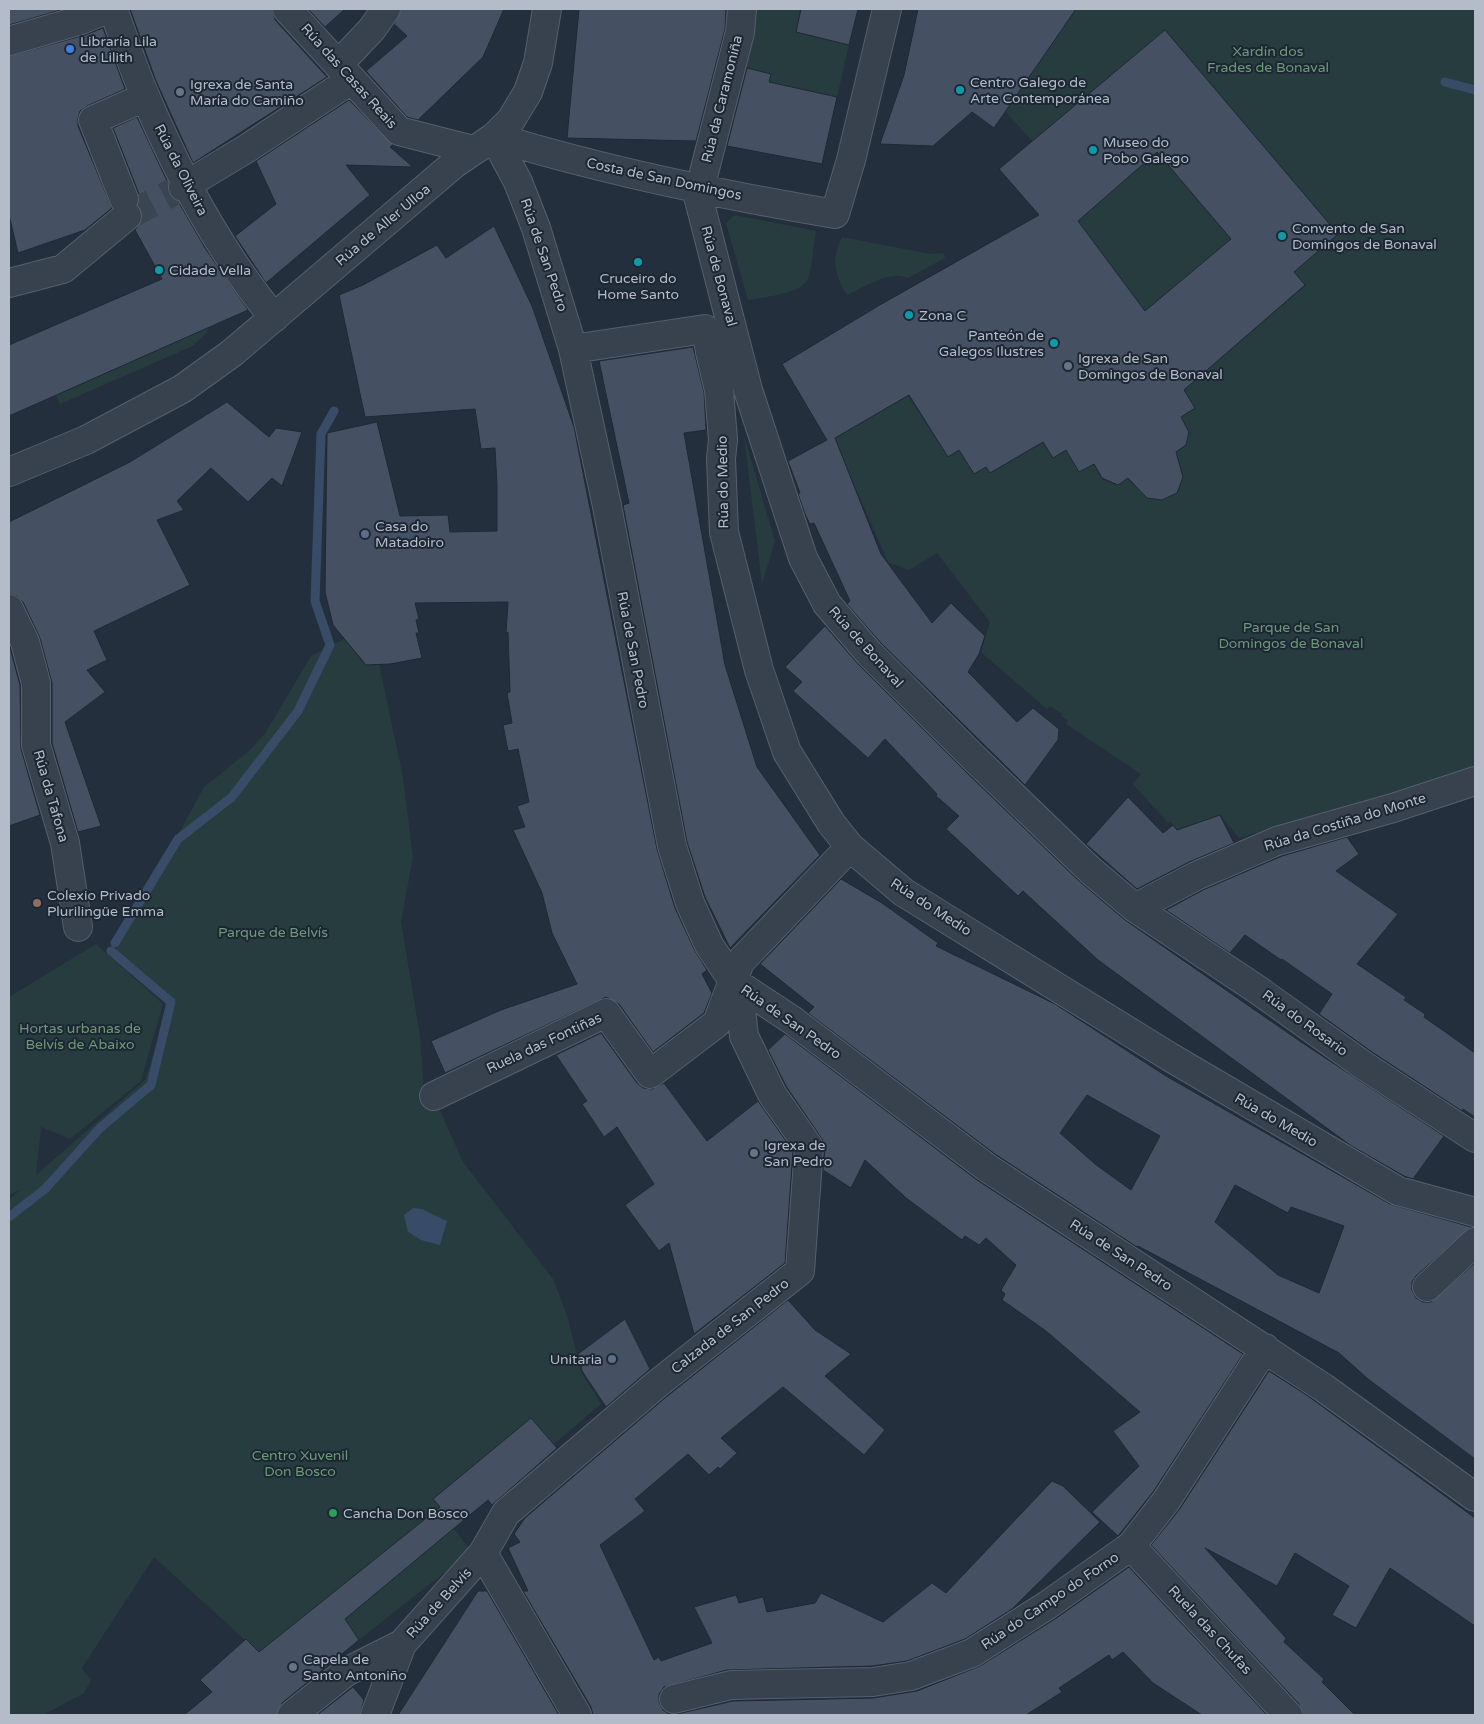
<svg xmlns="http://www.w3.org/2000/svg" width="1484" height="1724" font-family="'Varela Round',sans-serif">
  <rect width="100%" height="100%" fill="#242f3e"/>
  <path fill="#263c3f" d="M 748,9 L 801,9 L 796,32 L 849,45 L 837,97 L 769,82 L 770,74 L 742,67 Z
    M 1075,9 L 1475,9 L 1475,771 L 1239,838 L 1220,815 L 1177,830 L 1170,821 L 1168,823 L 1133,784 L 1141,774 L 1066,724 L 1068,721 L 1061,716 L 1062,714 L 1050,706 L 1047,709 L 981,652 L 990,622 L 937,553 L 909,570 L 888,562 L 846,467 L 831,440 L 908,396 L 948,457 L 959,450 L 986,467 L 990,473 L 1043,442 L 1053,457 L 1066,450 L 1079,472 L 1093,464 L 1103,480 L 1118,485 L 1128,479 L 1126,477 L 1177,493 L 1183,476 L 1174,453 L 1186,445 C 1189,433 1189,426 1178,419 L 1184,390 L 1305,286 L 1294,272 L 1338,234 L 1165,31 L 1035,144 L 1003,109 Z
    M 1157,152 L 1231,239 L 1145,311 L 1078,221 Z
    M 735,215 L 816,231 C 813,246 813,263 808,278 C 803,294 763,297 748,300 L 726,223 Z
    M 842,237 L 930,254 L 944,253 L 945,258 L 908,278 C 888,270 865,287 847,295 C 834,274 831,259 842,237 Z
    M 208,327 L 207,332 L 193,346 L 60,404 L 56,395 Z
    M 744,436 L 775,541 L 762,584 Z
    M 344,639 L 365,665 L 379,664 L 403,777 L 413,857 L 401,922 L 420,1036 L 424,1093 L 438,1106 L 463,1162 L 553,1279 L 567,1315 L 581,1372 L 601,1404 L 454,1529 L 469,1548 L 458,1562 L 318,1672 L 268,1661 L 154,1557 L 82,1668 L 91,1680 L 84,1693 L 43,1715 L 9,1715 L 9,1200 L 21,1189 L 9,1195 L 9,997 L 96,944 L 163,1004 L 141,1081 L 70,1139 L 41,1127 L 36,1175 L 145,1080 L 167,1012 L 164,999 L 113,955 L 204,787 L 249,751 L 266,732 L 311,656 Z"/>
  <path fill="#394c67" d="M 413,1208 L 422,1209 L 447,1221 L 440,1245 L 421,1240 L 408,1232 L 404,1215 Z"/>
  <g fill="none" stroke-linecap="round" stroke-linejoin="round">
    <path stroke="#394c67" stroke-width="9" d="M 1445,82 L 1475,90
      M 115,943 L 178,839 L 232,797 L 298,711 L 330,645 L 315,601 L 321,434 L 334,411
      M 9,1217 L 45,1189 L 100,1128 L 151,1085 L 171,1002 L 111,951"/>
  </g>
  <path fill="#455162" stroke="#1f2835" fill-rule="evenodd" d="M 9,9 L 64,9 L 9,25 Z
    M 130,9 L 272,9 L 275,20 L 327,77 L 193,163 L 156,81 Z
    M 308,9 L 345,9 L 325,27 Z
    M 401,9 L 504,9 L 483,57 L 418,120 L 407,117 L 366,71 L 407,36 L 394,24 Z
    M 579,9 L 726,9 L 725,29 L 696,141 L 567,138 Z
    M 801,9 L 858,9 L 849,45 L 796,32 Z
    M 918,9 L 1076,9 L 994,128 L 972,112 L 933,146 L 880,144 L 904,75 Z
    M 103,28 L 125,89 L 87,106 L 80,111 L 78,118 L 78,126 L 112,208 L 85,230 L 18,253 L 9,215 L 9,56 L 85,35 Z
    M 1165,30 L 1338,234 L 1294,272 L 1305,285 L 1184,390 L 1195,408 L 1181,417 L 1189,432 L 1186,445 L 1176,452 L 1183,477 L 1177,493 L 1162,500 L 1147,498 L 1128,478 L 1118,485 L 1102,478 L 1094,464 L 1079,472 L 1066,450 L 1053,458 L 1043,442 L 990,473 L 986,467 L 974,474 L 959,450 L 948,457 L 909,395 L 835,438 L 881,554 L 932,623 L 951,603 L 985,636 L 979,654 L 968,672 L 1017,722 L 1033,708 L 1059,729 L 1058,740 L 1025,785 L 880,642 L 847,604 L 850,601 L 814,523 L 810,524 L 805,514 L 798,494 L 800,493 L 788,461 L 827,440 L 782,364 L 878,306 L 1039,215 L 999,169 ZM 1157,152 L 1231,239 L 1145,311 L 1078,221 Z
    M 747,68 L 771,74 L 769,82 L 837,97 L 822,164 L 727,146 Z
    M 349,100 L 393,145 L 390,147 L 413,167 L 346,165 L 370,195 L 266,283 L 235,236 L 276,204 L 256,161 Z
    M 137,117 L 168,183 L 169,195 L 178,201 L 205,248 L 248,310 L 9,416 L 9,345 L 162,279 L 135,230 L 142,221 L 142,213 L 138,205 L 139,194 L 113,128 Z
    M 494,226 L 532,306 L 574,427 L 657,849 L 675,908 L 695,951 L 707,970 L 702,974 L 712,993 L 704,1013 L 653,1052 L 619,1004 L 606,997 L 445,1073 L 431,1041 L 501,1010 L 577,984 L 552,933 L 542,893 L 513,830 L 525,827 L 517,806 L 529,802 L 518,749 L 508,751 L 503,725 L 512,723 L 507,693 L 510,692 L 508,632 L 506,633 L 508,602 L 415,603 L 419,619 L 416,620 L 419,633 L 416,633 L 422,658 L 390,664 L 366,665 L 333,625 L 325,592 L 327,433 L 377,422 L 400,516 L 448,515 L 450,532 L 497,531 L 497,485 L 495,448 L 481,449 L 475,409 L 365,417 L 339,295 L 363,285 L 437,245 L 446,258 Z
    M 693,347 L 704,392 L 706,430 L 684,433 L 725,665 L 757,767 L 820,855 L 730,948 L 705,897 L 687,842 L 623,505 L 629,503 L 599,361 Z
    M 227,402 L 269,437 L 276,428 L 302,432 L 282,486 L 272,478 L 248,502 L 211,468 L 177,501 L 184,510 L 157,520 L 190,585 L 94,631 L 107,660 L 87,670 L 105,692 L 65,722 L 101,826 L 78,832 L 52,743 L 52,683 L 40,638 L 23,602 L 17,596 L 9,594 L 9,522 L 130,462 Z
    M 825,626 L 858,664 L 965,771 L 1079,881 L 1125,920 L 1301,1042 L 1444,1136 L 1413,1179 L 1404,1176 L 1350,1145 L 1098,960 L 1023,891 L 1018,896 L 946,829 L 959,816 L 936,796 L 937,794 L 885,739 L 868,758 L 793,691 L 802,682 L 785,667 Z
    M 9,644 L 20,685 L 21,749 L 40,815 L 9,826 Z
    M 1128,797 L 1163,833 L 1173,825 L 1177,830 L 1220,815 L 1234,843 L 1189,862 L 1137,889 L 1086,844 Z
    M 1347,837 L 1359,854 L 1336,871 L 1398,914 L 1357,964 L 1406,997 L 1404,1000 L 1425,1014 L 1424,1017 L 1475,1053 L 1475,1117 L 1463,1109 L 1462,1111 L 1372,1052 L 1319,1014 L 1332,994 L 1282,959 L 1281,960 L 1245,935 L 1230,953 L 1166,910 L 1203,890 L 1282,856 Z
    M 841,879 L 882,903 L 938,943 L 936,946 L 1055,1004 L 1166,1076 L 1390,1204 L 1471,1227 L 1416,1276 L 1412,1282 L 1412,1290 L 1416,1298 L 1423,1302 L 1431,1302 L 1475,1263 L 1475,1459 L 1368,1379 L 1339,1353 L 1138,1246 L 1137,1247 L 995,1154 L 808,1013 L 814,1007 L 760,964 ZM 1087,1095 L 1160,1136 L 1131,1190 L 1095,1164 L 1060,1133 ZM 1235,1185 L 1288,1213 L 1291,1207 L 1344,1226 L 1319,1293 L 1278,1275 L 1215,1222 Z
    M 601,1033 L 637,1083 L 643,1088 L 652,1089 L 664,1083 L 707,1141 L 758,1101 L 793,1151 L 785,1263 L 694,1334 L 669,1243 L 659,1251 L 625,1205 L 654,1184 L 617,1127 L 604,1137 L 582,1104 L 587,1101 L 556,1055 Z
    M 785,1034 L 977,1180 L 1243,1354 L 1153,1492 L 1118,1536 L 1092,1512 L 1139,1466 L 1113,1431 L 1140,1412 L 1046,1331 L 1002,1300 L 1005,1294 L 1001,1290 L 1016,1265 L 986,1238 L 979,1245 L 965,1236 L 962,1240 L 905,1197 L 865,1160 L 851,1188 L 823,1170 L 825,1148 L 822,1139 L 786,1086 L 768,1050 Z
    M 788,1300 L 815,1330 L 851,1354 L 825,1376 L 885,1430 L 864,1455 L 783,1387 L 721,1438 L 737,1453 L 720,1469 L 718,1467 L 709,1475 L 688,1454 L 635,1499 L 645,1511 L 600,1545 L 654,1660 L 659,1657 L 661,1661 L 712,1643 L 694,1607 L 736,1595 L 739,1603 L 763,1597 L 767,1612 L 815,1603 L 821,1593 L 883,1622 L 932,1583 L 946,1593 L 1052,1481 L 1063,1486 L 1100,1522 L 1012,1609 L 965,1639 L 907,1661 L 872,1666 L 727,1670 L 664,1687 L 659,1694 L 659,1702 L 663,1710 L 669,1714 L 677,1714 L 733,1701 L 873,1698 L 917,1691 L 980,1666 L 1055,1619 L 1129,1567 L 1267,1715 L 1202,1715 L 1153,1683 L 1123,1652 L 1112,1660 L 1109,1655 L 1059,1688 L 1062,1692 L 1026,1715 L 593,1715 L 591,1707 L 523,1591 L 528,1591 L 508,1548 L 520,1542 L 514,1534 L 525,1518 L 665,1398 Z
    M 625,1319 L 650,1369 L 606,1407 L 582,1371 L 578,1354 Z
    M 1269,1371 L 1308,1396 L 1475,1518 L 1475,1626 L 1390,1568 L 1356,1628 L 1332,1615 L 1349,1586 L 1295,1553 L 1277,1586 L 1205,1548 L 1286,1638 L 1284,1642 L 1324,1679 L 1322,1682 L 1355,1715 L 1303,1715 L 1299,1704 L 1151,1545 L 1179,1510 Z
    M 531,1418 L 557,1448 L 492,1505 L 488,1500 L 345,1619 L 359,1640 L 282,1703 L 277,1715 L 184,1715 L 212,1692 L 200,1680 L 246,1639 L 259,1652 L 440,1507 L 433,1499 Z
    M 478,1591 L 487,1591 L 559,1715 L 398,1715 Z
    M 353,1687 L 364,1700 L 360,1715 L 317,1715 Z"/>
  <g fill="none" stroke-linecap="round" stroke-linejoin="round">
    <path stroke="#3a4453" stroke-width="28" stroke-dasharray="28 14" stroke-linecap="butt" d="M 127,216 L 183,187"/>
    <g stroke="#565f6c" stroke-width="30">
      <path id="minor" d="M 113,9 C 124,38 133,69 146,98 C 179,176 220,252 274,318
        M 287,9 L 399,131 L 473,150
        M 742,9 L 740,32 L 698,196 L 748,390 L 803,558 L 827,604 L 869,653 L 976,760 L 1090,870 L 1135,908 L 1258,990 L 1363,1065 L 1475,1138
        M 9,41 L 81,20 L 107,9
        M 338,65 L 372,29 L 386,9
        M 494,137 L 518,182 L 536,228 L 573,349 L 607,506 L 672,846 L 690,903 L 709,945 L 733,981 L 792,1020 L 986,1167 L 1324,1388 L 1475,1497
        M 494,137 C 605,171 721,195 835,214 L 851,160 L 887,9
        M 183,187 L 246,149 L 351,80
        M 124,199 L 93,120 L 145,97
        M 9,283 L 63,269 L 127,216
        M 573,349 L 705,329 L 709,346
        M 710,352 L 719,390 L 723,440 L 721,458 L 724,532 L 759,670 L 787,752 L 831,823 L 850,847 L 903,892 L 1170,1057 L 1398,1191 L 1475,1212
        M 9,472 L 86,440 L 182,389 L 232,353 L 454,164 L 494,137 L 511,120 L 528,92 L 538,63 L 547,9
        M 9,609 L 25,642 L 36,683 L 36,745 L 65,843 L 78,927
        M 1135,908 L 1196,876 L 1277,841 L 1393,808 L 1475,781
        M 434,1096 L 606,1013 L 650,1074 L 717,1023 L 740,962 L 850,847
        M 1427,1287 L 1475,1242
        M 1131,1546 L 1288,1715
        M 483,1553 L 577,1715
        M 674,1699 L 731,1685 L 873,1682 L 911,1676 L 972,1653 L 1046,1606 L 1131,1546 L 1166,1501 L 1265,1348
        M 292,1715 L 346,1672 L 402,1644 L 483,1553 L 506,1513 L 657,1384 L 800,1271 L 809,1147 L 772,1094 L 744,1036 L 740,1001 L 733,981
        M 375,1715 L 402,1644"/>
    </g>
    <use href="#minor" stroke="#38414e" stroke-width="28"/>
  </g>
  <circle fill="#3f7fe0" stroke="#1d2633" stroke-width="2" cx="70" cy="49" r="5"/>
  <g fill="#0f9aa8" stroke="#1d2633" stroke-width="2">
    <circle cx="960" cy="90" r="5"/>
    <circle cx="1093" cy="150" r="5"/>
    <circle cx="1282" cy="236" r="5"/>
    <circle cx="638" cy="262" r="5"/>
    <circle cx="159" cy="270" r="5"/>
    <circle cx="909" cy="315" r="5"/>
    <circle cx="1054" cy="343" r="5"/>
  </g>
  <g fill="#6b7280" stroke="#1d2633" stroke-width="2">
    <circle cx="180" cy="92" r="5"/>
    <circle cx="1068" cy="366" r="5"/>
    <circle cx="754" cy="1153" r="5"/>
    <circle cx="293" cy="1667" r="5"/>
  </g>
  <g fill="#5c6f8a" stroke="#1d2633" stroke-width="2">
    <circle cx="365" cy="534" r="5"/>
    <circle cx="612" cy="1359" r="5"/>
  </g>
  <circle fill="#8d6e63" stroke="#1d2633" stroke-width="2" cx="37" cy="903" r="5"/>
  <circle fill="#2e9e5b" stroke="#1d2633" stroke-width="2" cx="333" cy="1513" r="5"/>
  <g text-anchor="middle" dominant-baseline="central" stroke-width="4" stroke-linejoin="round" paint-order="stroke">
    <g font-size="14" fill="#b4bcc9" stroke="#1d2633" text-anchor="start">
      <text x="80" y="41">Libraría Lila<tspan x="80" dy="16">de Lilith</tspan></text>
      <text x="970" y="82">Centro Galego de<tspan x="970" dy="16">Arte Contemporánea</tspan></text>
      <text x="190" y="84">Igrexa de Santa<tspan x="190" dy="16">María do Camiño</tspan></text>
      <text x="1103" y="142">Museo do<tspan x="1103" dy="16">Pobo Galego</tspan></text>
      <text x="1292" y="228">Convento de San<tspan x="1292" dy="16">Domingos de Bonaval</tspan></text>
      <text x="169" y="270">Cidade Vella</text>
      <text x="638" y="278" text-anchor="middle">Cruceiro do<tspan x="638" dy="16">Home Santo</tspan></text>
      <text x="919" y="315">Zona C</text>
      <text x="1044" y="335" text-anchor="end">Panteón de<tspan x="1044" dy="16">Galegos Ilustres</tspan></text>
      <text x="1078" y="358">Igrexa de San<tspan x="1078" dy="16">Domingos de Bonaval</tspan></text>
      <text x="375" y="526">Casa do<tspan x="375" dy="16">Matadoiro</tspan></text>
      <text x="47" y="895">Colexio Privado<tspan x="47" dy="16">Plurilingüe Emma</tspan></text>
      <text x="764" y="1145">Igrexa de<tspan x="764" dy="16">San Pedro</tspan></text>
      <text x="602" y="1359" text-anchor="end">Unitaria</text>
      <text x="343" y="1513">Cancha Don Bosco</text>
      <text x="303" y="1659">Capela de<tspan x="303" dy="16">Santo Antoniño</tspan></text>
    </g>
    <g font-size="14" fill="#6b9a76" stroke="#1d2633">
      <text x="1268" y="51">Xardín dos<tspan x="1268" dy="16">Frades de Bonaval</tspan></text>
      <text x="1291" y="627">Parque de San<tspan x="1291" dy="16">Domingos de Bonaval</tspan></text>
      <text x="273" y="932">Parque de Belvís</text>
      <text x="80" y="1028">Hortas urbanas de<tspan x="80" dy="16">Belvís de Abaixo</tspan></text>
      <text x="300" y="1455">Centro Xuvenil<tspan x="300" dy="16">Don Bosco</tspan></text>
    </g>
    <g font-size="14" fill="#b4bcc9" stroke="#1d2633">
      <text transform="translate(349 76) rotate(48)">Rúa das Casas Reais</text>
      <text transform="translate(722 99) rotate(-76)">Rúa da Caramoniña</text>
      <text transform="translate(181 170) rotate(63)">Rúa da Oliveira</text>
      <text transform="translate(664 179) rotate(12)">Costa de San Domingos</text>
      <text transform="translate(383 225) rotate(-40)">Rúa de Aller Ulloa</text>
      <text transform="translate(544 255) rotate(71)">Rúa de San Pedro</text>
      <text transform="translate(719 276) rotate(75)">Rúa de Bonaval</text>
      <text transform="translate(723 482) rotate(-91)">Rúa do Medio</text>
      <text transform="translate(866 647) rotate(48)">Rúa de Bonaval</text>
      <text transform="translate(633 650) rotate(79)">Rúa de San Pedro</text>
      <text transform="translate(51 796) rotate(74)">Rúa da Tafona</text>
      <text transform="translate(1345 822) rotate(-17)">Rúa da Costiña do Monte</text>
      <text transform="translate(931 907) rotate(33)">Rúa do Medio</text>
      <text transform="translate(791 1022) rotate(35)">Rúa de San Pedro</text>
      <text transform="translate(1305 1023) rotate(36)">Rúa do Rosario</text>
      <text transform="translate(544 1043) rotate(-25)">Ruela das Fontiñas</text>
      <text transform="translate(1276 1120) rotate(30)">Rúa do Medio</text>
      <text transform="translate(1121 1255) rotate(33)">Rúa de San Pedro</text>
      <text transform="translate(730 1326) rotate(-38)">Calzada de San Pedro</text>
      <text transform="translate(1050 1601) rotate(-34)">Rúa do Campo do Forno</text>
      <text transform="translate(439 1603) rotate(-48)">Rúa de Belvís</text>
      <text transform="translate(1210 1630) rotate(47)">Ruela das Chufas</text>
    </g>
  </g>
  <rect width="1484" height="1724" fill="none" stroke="#b4bcc9" stroke-width="20"/>
</svg>
